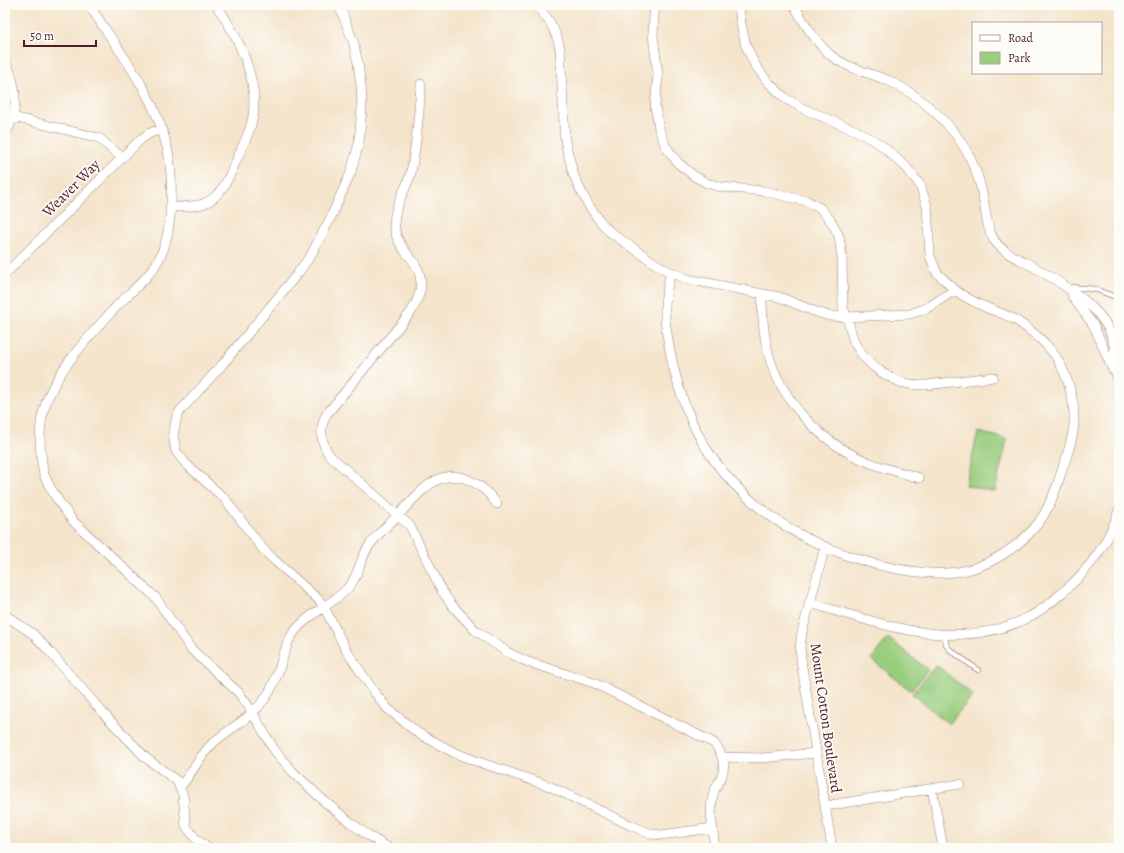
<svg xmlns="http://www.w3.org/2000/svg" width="1124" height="853" font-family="Alegreya,serif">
  <rect width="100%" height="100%" fill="#fdfcf7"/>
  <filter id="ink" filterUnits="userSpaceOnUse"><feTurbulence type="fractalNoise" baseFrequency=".025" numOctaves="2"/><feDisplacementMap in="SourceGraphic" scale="8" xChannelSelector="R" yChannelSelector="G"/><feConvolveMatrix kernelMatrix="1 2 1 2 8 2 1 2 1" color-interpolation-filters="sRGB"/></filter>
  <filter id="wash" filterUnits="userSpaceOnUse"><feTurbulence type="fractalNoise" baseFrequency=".012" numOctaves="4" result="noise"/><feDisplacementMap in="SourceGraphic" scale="16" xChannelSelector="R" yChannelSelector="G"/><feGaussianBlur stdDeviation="0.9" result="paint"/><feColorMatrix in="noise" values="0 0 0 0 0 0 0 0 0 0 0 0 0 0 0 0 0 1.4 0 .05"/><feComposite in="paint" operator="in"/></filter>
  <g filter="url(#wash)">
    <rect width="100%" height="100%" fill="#f4e4cb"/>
    <path fill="#9ace7f" stroke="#727655" d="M 978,432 L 1007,439 L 995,492 L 965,485 Z
      M 888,638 L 928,670 L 911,691 L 871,659 Z
      M 936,665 L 973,695 L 949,724 L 912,694 Z"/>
  </g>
  <g filter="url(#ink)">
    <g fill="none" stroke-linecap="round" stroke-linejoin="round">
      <g stroke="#9f827b" stroke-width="6">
        <path id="lane" d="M 1070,287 L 1094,289 L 1119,298
          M 945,635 L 946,644 L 949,649 L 978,670"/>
      </g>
      <g stroke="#9f827b" stroke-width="10">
        <path id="street" d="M 89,5 C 118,50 155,94 167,147 C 174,175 173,231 160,257 C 150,278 130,292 115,308 C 91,334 57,370 46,403 C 40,419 39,437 41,454 C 42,461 42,470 45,477 C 52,493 62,507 73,521 L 156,598 L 191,649 L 239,693 L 249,707 L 275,751 L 293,772 L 324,801 L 351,823 L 369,836 L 389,848
          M 339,5 L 353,41 L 358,63 L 361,86 L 362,108 L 359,143 L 351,172 L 331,217 L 311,255 L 298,273 L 222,365 L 181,410 L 177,416 L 173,435 L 176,451 L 185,463 L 225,499 L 262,548 L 274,560 L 319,600 L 324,607 L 346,650 L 375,693 L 388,709 L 418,733 L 453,752 L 473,760 L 549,786 L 630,825 L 651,834 L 661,835 L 713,828
          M 535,5 C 548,16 556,31 560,48 L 565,141 L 573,173 L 580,189 L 589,206 L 600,221 L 610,232 L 656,264 L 668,271 L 687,279 L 779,297 L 811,310 L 829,316 L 846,317 L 910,314 L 927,308 L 955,290 C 963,296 972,301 981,305 C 993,311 1006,314 1017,321 C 1032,331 1049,345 1058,360 C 1070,381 1077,409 1073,432 C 1071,445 1066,458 1062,470 C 1056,490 1049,510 1036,526 C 1020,545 995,562 971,569 C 946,576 922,573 897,569 C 835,557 776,529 733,483 C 697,446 678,396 669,346 C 667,333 664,320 665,307 C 665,295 668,284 671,272
          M 656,5 L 654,14 L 653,35 L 658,75 L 655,106 L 659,129 L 666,147 L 678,163 L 694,176 L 707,183 L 721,187 L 764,191 L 807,201 L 820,208 L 831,221 L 839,236 L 842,257 L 843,308 L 847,317 L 851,332 L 855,344 L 863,356 L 874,367 L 886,375 L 900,382 L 915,385 L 927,385 L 993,377
          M 739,5 L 741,24 L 746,46 L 755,65 L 768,82 L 785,98 L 804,109 L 857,131 L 881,145 L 906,167 L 920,185 L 927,206 L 930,256 L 937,273 L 955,290
          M 794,5 C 803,22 813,38 827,52 C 843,67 866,72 887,80 C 901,86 916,96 928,106 C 956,129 976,160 983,197 C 986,211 986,227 994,240 C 1004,254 1020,259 1034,267 C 1063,284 1108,309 1114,345 C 1116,362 1116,379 1119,396
          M 5,61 C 17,85 20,110 5,134
          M 421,84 C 419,113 417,143 411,172 C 406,192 391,208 395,230 C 397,241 402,248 409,256 C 426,275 423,292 411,312 L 326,415 C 319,429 321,442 329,455 L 410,526 L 442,591 L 451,604 L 475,630 L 507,652 L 528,662 L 594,683 L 714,743 C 722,753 727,765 721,778 C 719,783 714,788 713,795 C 709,811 713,831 715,848
          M 5,115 L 99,138 L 121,157
          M 170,207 C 181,207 193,207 203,204 C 222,197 230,175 237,159 C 243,145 251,130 253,116 C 259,79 237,34 216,5
          M 5,274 L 141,139 L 150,133 L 162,129
          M 762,294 C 762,312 763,330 767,348 C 778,397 817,439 861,459 C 880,468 900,472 919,478
          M 1072,296 L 1094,326 L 1113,370
          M 825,547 L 802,632 L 800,648 L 802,667 L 832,848
          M 809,603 C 880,623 955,654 1027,618 C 1040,612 1052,602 1063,592 C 1089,570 1109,542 1119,510
          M 5,615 L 33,634 L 50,652 L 103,713 L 146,758 L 177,781 L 183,795 L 186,826 L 196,839 L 208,848
          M 723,757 L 762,758 L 816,753
          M 180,787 C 192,774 199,756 212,744 C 228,729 250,719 263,701 C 273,689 278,672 283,657 C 285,651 287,644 290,638 C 304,615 329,607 347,589 C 359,577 359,560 369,546 C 378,533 391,523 402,511 C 412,501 422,488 435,481 C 459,468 484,485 497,504
          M 932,788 L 943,848
          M 825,806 L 960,784"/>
      </g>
      <use href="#lane" stroke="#fff" stroke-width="4.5"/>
      <use href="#street" stroke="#fff" stroke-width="9"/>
    </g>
  </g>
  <g text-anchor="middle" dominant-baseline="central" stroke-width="3.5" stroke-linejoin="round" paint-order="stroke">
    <g font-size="15" fill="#4a1f2b" stroke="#fdfcf7">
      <text transform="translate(71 188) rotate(-45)">Weaver Way</text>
      <text transform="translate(826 718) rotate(82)">Mount Cotton Boulevard</text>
    </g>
  </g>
  <rect width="1124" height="853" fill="none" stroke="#fdfcf7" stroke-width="20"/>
  <rect x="972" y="22" width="130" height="52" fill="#fdfcf7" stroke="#b5a4a5"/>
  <rect x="980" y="35" width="20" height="6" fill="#ffffff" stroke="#b5a4a5"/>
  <text x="1008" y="42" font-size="12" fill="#4a1f2b">Road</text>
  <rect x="980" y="52" width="20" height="12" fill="#9ace7f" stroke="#b5a4a5"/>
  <text x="1008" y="62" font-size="12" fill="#4a1f2b">Park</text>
  <path d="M24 40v6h72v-6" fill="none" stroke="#4a1f2b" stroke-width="2"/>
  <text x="30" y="40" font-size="12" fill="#4a1f2b" stroke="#fdfcf7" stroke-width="3" paint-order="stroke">50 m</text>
</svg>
